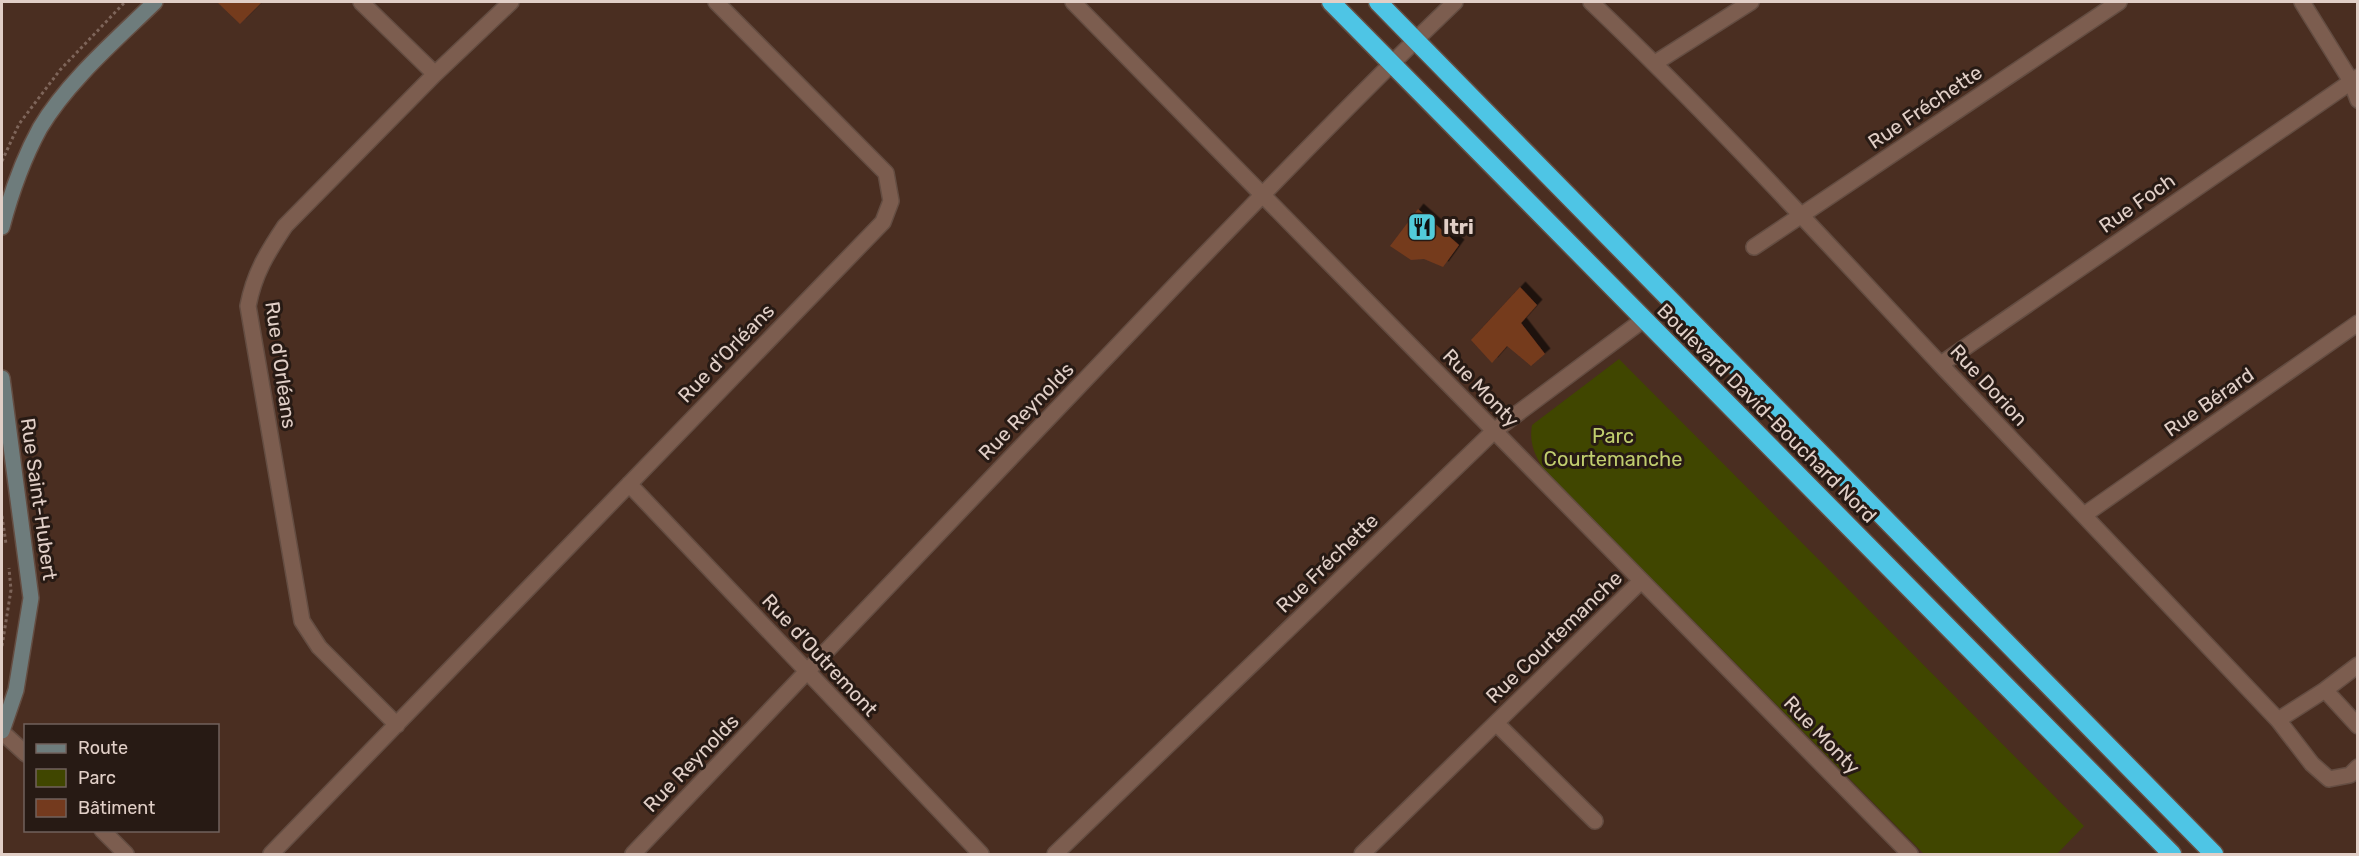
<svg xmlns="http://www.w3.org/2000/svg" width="2359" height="856" font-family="Rubik,sans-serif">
  <defs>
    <filter id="shadow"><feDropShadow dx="5.5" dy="-5.5" stdDeviation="0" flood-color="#0009"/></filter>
  </defs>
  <rect width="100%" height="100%" fill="#4a2e21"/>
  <path fill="#404600" d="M 1619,359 L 2084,826 L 2057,854 L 1924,854 L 1684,611 L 1549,478 C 1538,461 1528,446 1532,425 Z"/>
  <path fill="#743a1e" filter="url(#shadow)" d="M 217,2 L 262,2 L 240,24 Z
    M 1418,209 L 1459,245 L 1443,267 L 1424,259 L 1411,260 L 1390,246 Z
    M 1520,287 L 1537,305 L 1521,323 L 1545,354 L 1531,366 L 1507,346 L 1492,363 L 1471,340 Z"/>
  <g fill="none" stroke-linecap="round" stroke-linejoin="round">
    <g stroke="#644d42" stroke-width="18">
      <path id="street" d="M 361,2 L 435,74
        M 1073,2 L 1910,854
        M 1591,2 C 1713,118 1826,242 1941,365 C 2053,484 2166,602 2278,720 L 2312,764 L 2329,779 L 2350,775 L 2358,767
        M 2302,2 L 2351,81 L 2358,100
        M 1655,63 L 1751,2
        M 1754,247 L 2119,2
        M 1941,364 L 2358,77
        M 629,484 L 981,854
        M 2084,515 L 2358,323
        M 2325,690 L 2358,726
        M 2278,720 L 2325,690 L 2358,665
        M 1496,723 L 1595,821
        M 397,725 L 319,647 L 302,621 L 248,306 C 254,274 267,253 285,226 L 435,74 L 511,2
        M 2,732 L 26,754
        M 102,830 L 126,854
        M 271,854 L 883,222 L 891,201 L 886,173 L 716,2
        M 633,854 C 817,663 999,468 1183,277 C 1273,184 1362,91 1455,2
        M 1055,854 L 1494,431 L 1643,320
        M 1362,854 L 1641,581"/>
    </g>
    <g stroke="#644d42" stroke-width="18">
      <path id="secondary" d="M 2,227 C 11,193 23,159 40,128 C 67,82 117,39 155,2
        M 2,378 L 31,598 L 16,690 L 2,731"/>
    </g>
    <g stroke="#644d42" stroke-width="21">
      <path id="highway" d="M 1331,2 L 2172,854
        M 1378,2 L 2214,854"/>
    </g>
    <path stroke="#7e655a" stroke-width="3" stroke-dasharray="3 3" stroke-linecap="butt" d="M 2,161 L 19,124 L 60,70 L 125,2
      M 2,516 L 6,544
      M 2,646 L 11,590 L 9,568"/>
    <use href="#street" stroke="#7c5d4f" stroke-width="15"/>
    <use href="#secondary" stroke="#6e7c7c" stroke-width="15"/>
    <use href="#highway" stroke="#4ec5e5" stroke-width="18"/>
  </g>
  <defs>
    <g id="restaurant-square" transform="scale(1.5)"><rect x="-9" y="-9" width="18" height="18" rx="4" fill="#52cbda" stroke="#271a14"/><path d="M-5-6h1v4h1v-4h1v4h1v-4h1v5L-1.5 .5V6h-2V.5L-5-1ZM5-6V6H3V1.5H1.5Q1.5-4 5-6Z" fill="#111"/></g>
  </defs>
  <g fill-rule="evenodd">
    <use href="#restaurant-square" x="1422" y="227"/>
  </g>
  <g text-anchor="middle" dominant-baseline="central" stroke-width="6" stroke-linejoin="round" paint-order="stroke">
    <g font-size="20" fill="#e1cfc7" stroke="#271a14">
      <text transform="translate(1925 107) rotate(-34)">Rue Fréchette</text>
      <text transform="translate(2137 203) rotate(-35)">Rue Foch</text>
      <text transform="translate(726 353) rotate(-46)">Rue d'Orléans</text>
      <text transform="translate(281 365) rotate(82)">Rue d'Orléans</text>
      <text transform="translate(1989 385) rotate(47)">Rue Dorion</text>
      <text transform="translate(1481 388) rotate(46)">Rue Monty</text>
      <text transform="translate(2209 402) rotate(-35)">Rue Bérard</text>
      <text transform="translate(1026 411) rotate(-46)">Rue Reynolds</text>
      <text transform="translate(1767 413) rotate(45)">Boulevard David-Bouchard Nord</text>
      <text transform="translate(39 499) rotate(82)">Rue Saint-Hubert</text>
      <text transform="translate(1327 563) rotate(-44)">Rue Fréchette</text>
      <text transform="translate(1554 637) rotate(-44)">Rue Courtemanche</text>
      <text transform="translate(820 655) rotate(47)">Rue d'Outremont</text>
      <text transform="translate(1822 735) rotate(46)">Rue Monty</text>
      <text transform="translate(691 763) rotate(-46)">Rue Reynolds</text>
    </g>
    <g font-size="20" font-weight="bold" fill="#e1cfc7" stroke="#271a14" text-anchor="start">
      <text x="1443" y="227">Itri</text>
    </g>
    <g font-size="20" fill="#c0cd6e" stroke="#271a14">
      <text x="1613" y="436">Parc<tspan x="1613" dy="23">Courtemanche</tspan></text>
    </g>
  </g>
  <rect width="2359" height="856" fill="none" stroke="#e1cfc7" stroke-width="6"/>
  <rect x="24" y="724" width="195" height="108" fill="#271a14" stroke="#71625c" stroke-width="1.5"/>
  <rect x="36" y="744" width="30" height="9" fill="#6e7c7c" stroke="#71625c" stroke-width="1.5"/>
  <text x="78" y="754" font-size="18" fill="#e1cfc7">Route</text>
  <rect x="36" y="769" width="30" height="18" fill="#404600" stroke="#71625c" stroke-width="1.5"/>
  <text x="78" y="784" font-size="18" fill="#e1cfc7">Parc</text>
  <rect x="36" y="799" width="30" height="18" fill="#743a1e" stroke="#71625c" stroke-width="1.5"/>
  <text x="78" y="814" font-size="18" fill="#e1cfc7">Bâtiment</text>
</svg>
